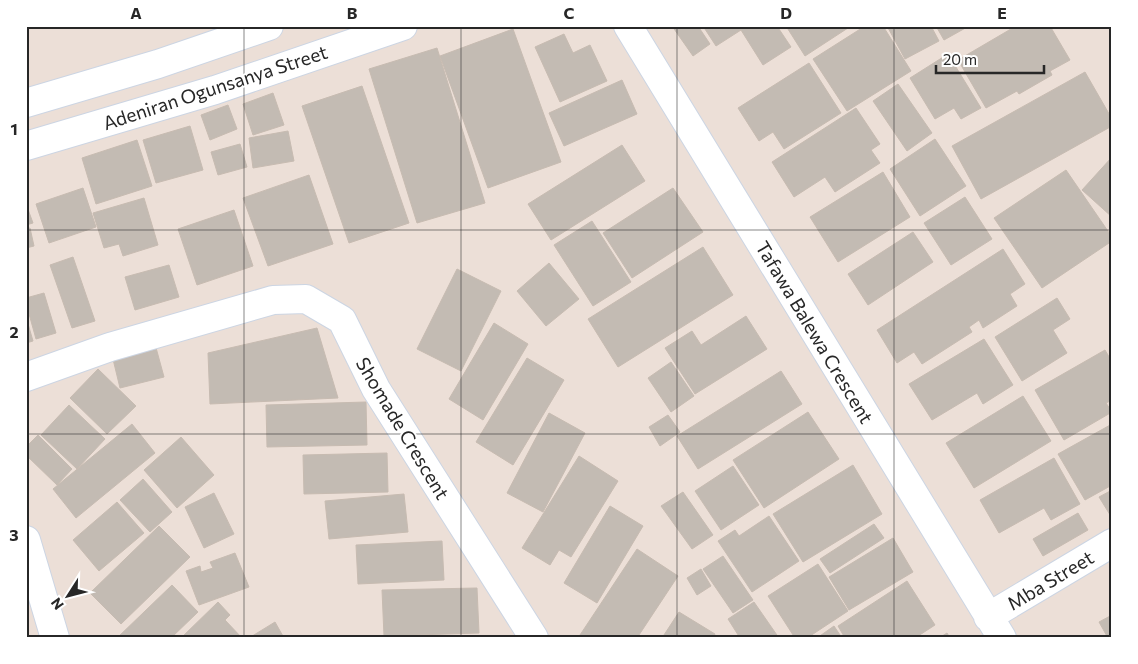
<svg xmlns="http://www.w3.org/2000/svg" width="1138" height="664" font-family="Commissioner,sans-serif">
  <rect width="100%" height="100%" fill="#ecdfd7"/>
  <path fill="#c3bbb3" stroke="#c7bbb1" d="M 672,26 L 698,26 L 710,44 L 693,56 Z
    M 703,26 L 777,26 L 791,47 L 763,65 L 741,30 L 716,46 Z
    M 786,26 L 851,26 L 805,56 Z
    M 865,26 L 883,26 L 911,71 L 847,111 L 813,59 Z
    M 887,26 L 931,26 L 939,41 L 905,59 Z
    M 936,26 L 969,26 L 944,40 Z
    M 1016,26 L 1050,26 L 1070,60 L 1050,71 L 1052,75 L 1019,94 L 1017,91 L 986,108 L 958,60 Z
    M 513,29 L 561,162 L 488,188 L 440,56 Z
    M 564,34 L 573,53 L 590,45 L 607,81 L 560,102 L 535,47 Z
    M 437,48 L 485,203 L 417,223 L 369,69 Z
    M 948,54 L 981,108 L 961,119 L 954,108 L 935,119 L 910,78 Z
    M 809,63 L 841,113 L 784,149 L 773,132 L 759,141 L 738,108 Z
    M 1085,72 L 1112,119 L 1112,126 L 981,199 L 952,146 Z
    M 622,80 L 637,114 L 564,146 L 549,113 Z
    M 898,84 L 932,133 L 907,151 L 873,101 Z
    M 362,86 L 409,223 L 349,243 L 302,106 Z
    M 273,93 L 284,125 L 253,135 L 243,104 Z
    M 228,105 L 237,129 L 210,140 L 201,115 Z
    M 856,108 L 880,144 L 871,150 L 880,163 L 835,192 L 825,177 L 794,197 L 772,162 Z
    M 190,126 L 203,170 L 156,183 L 143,140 Z
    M 288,131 L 294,161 L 253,168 L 249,138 Z
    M 935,139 L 966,186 L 920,216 L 890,169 Z
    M 137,140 L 152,186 L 96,204 L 82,158 Z
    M 240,144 L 247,167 L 218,175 L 211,152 Z
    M 622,145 L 645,181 L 551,240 L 528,204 Z
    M 1112,157 L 1112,217 L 1082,190 Z
    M 1066,170 L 1112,237 L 1112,241 L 1042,288 L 994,218 Z
    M 883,172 L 910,217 L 838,262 L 810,217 Z
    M 309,175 L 333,244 L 268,266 L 243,198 Z
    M 83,188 L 96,227 L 49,243 L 36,204 Z
    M 673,188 L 703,232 L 632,278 L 603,233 Z
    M 965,197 L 992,239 L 951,265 L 924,223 Z
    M 144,198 L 158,245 L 123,256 L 119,244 L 104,248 L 93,213 Z
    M 26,204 L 33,223 L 26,225 Z
    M 234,210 L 253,266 L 197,285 L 178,229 Z
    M 592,221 L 631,282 L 593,306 L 554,245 Z
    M 30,228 L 34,246 L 26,248 L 26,229 Z
    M 913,232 L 933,262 L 868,305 L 848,274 Z
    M 703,247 L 733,295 L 618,367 L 588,319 Z
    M 1003,249 L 1025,284 L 1010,294 L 1017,306 L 983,328 L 979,320 L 969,327 L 972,332 L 922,364 L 914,352 L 897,363 L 877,330 Z
    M 73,257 L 95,321 L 72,328 L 50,265 Z
    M 549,263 L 579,299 L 546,326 L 517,291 Z
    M 169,265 L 179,297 L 135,310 L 125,277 Z
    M 457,269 L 501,291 L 461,371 L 417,349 Z
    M 44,293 L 56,333 L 36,339 L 26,303 L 26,298 Z
    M 1057,298 L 1070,319 L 1053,330 L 1067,353 L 1022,381 L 995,337 Z
    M 746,316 L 767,349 L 695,394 L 665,348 L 692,331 L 701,345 Z
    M 26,317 L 33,341 L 26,343 Z
    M 494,323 L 528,344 L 483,420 L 449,399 Z
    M 317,328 L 338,398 L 210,404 L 208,353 Z
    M 984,339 L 1013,385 L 983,404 L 977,393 L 932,420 L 909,384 Z
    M 155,344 L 164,377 L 120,388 L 112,355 Z
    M 1105,350 L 1112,362 L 1112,400 L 1106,403 L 1112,412 L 1064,440 L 1035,390 Z
    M 527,358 L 564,380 L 513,465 L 476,442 Z
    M 671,362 L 694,396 L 671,412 L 648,378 Z
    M 98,369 L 136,406 L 107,434 L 70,398 Z
    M 781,371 L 802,404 L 698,469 L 677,436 Z
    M 1023,396 L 1051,441 L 974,488 L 946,443 Z
    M 366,402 L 367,445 L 267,447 L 266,405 Z
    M 69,405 L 105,439 L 77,469 L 41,435 Z
    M 808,412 L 839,459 L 764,508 L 733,460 Z
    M 549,413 L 585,433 L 543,512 L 507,493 Z
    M 668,415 L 680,432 L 660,446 L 649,427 Z
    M 132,424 L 155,453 L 76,518 L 53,489 Z
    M 1112,424 L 1112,485 L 1085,500 L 1058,454 Z
    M 38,435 L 72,469 L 57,485 L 26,455 L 26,447 Z
    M 181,437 L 214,475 L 177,508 L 144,470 Z
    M 387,453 L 388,492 L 304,494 L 303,455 Z
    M 579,456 L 618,481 L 571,557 L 559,550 L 550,565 L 522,548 Z
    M 1054,458 L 1080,504 L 1051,520 L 1044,508 L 999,533 L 980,500 Z
    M 853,465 L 882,514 L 803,562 L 773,514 Z
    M 733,466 L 759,505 L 721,530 L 695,491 Z
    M 143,479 L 172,512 L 150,532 L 120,500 Z
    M 1112,490 L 1112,518 L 1099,497 Z
    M 683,492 L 713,535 L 692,549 L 661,506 Z
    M 214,493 L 234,534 L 204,548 L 185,507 Z
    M 404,494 L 408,532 L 329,539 L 325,501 Z
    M 117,502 L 144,533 L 99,571 L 73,540 Z
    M 610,506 L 643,526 L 597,603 L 564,583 Z
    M 1078,513 L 1088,530 L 1043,556 L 1033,539 Z
    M 769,516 L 799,561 L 752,592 L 718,541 L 735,530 L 739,536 Z
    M 874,524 L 884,538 L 830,573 L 820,559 Z
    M 159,526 L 190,557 L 121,624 L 90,593 Z
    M 893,538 L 913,572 L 849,610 L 829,577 Z
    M 442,541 L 444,580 L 358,584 L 356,545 Z
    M 637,549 L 678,576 L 637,638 L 605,638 L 601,635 L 600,638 L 578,638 Z
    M 235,553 L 249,587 L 199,605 L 186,571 L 200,566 L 201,572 L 213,568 L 210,562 Z
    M 723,556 L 753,600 L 733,613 L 703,569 Z
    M 818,564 L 848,611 L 807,638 L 795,638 L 768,596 Z
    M 701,569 L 711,586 L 697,595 L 687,578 Z
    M 907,581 L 935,625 L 915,638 L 845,638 L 838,626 Z
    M 172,585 L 198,612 L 171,638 L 117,638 Z
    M 477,588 L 479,633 L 384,636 L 382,590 Z
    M 218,602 L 230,615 L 225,620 L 242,638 L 181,638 Z
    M 754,602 L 779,638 L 740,638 L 728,619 Z
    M 679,612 L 715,634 L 713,638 L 662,638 Z
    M 1112,615 L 1112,638 L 1108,638 L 1099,622 Z
    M 275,622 L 284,638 L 249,638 Z
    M 834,626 L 842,638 L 817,638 Z
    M 947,633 L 950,638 L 939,638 Z"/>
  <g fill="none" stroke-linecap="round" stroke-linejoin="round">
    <g stroke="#ccd5e3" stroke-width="30">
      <path id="street" d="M 628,26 L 1002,638
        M 26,377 L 110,347 L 273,300 L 306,299 L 342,320 L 376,389 L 534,638
        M 26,540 L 55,638
        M 988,617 L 1112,543"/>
    </g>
    <g stroke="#ccd5e3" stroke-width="30">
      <path id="secondary" d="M 26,103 L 158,64 L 269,26
        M 26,146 L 215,90 L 403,26"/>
    </g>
    <use href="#street" stroke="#fff" stroke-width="28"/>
    <use href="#secondary" stroke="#fff" stroke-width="28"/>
  </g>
  <path fill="none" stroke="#272727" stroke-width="1" stroke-opacity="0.55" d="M 244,26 L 244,638M 461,26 L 461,638M 677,26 L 677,638M 894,26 L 894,638M 26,230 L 1112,230M 26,434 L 1112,434"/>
  <g text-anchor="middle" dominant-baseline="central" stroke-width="4" stroke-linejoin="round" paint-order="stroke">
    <g font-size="19" fill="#272727" stroke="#fff">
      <text transform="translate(215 87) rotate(-18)">Adeniran Ogunsanya Street</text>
      <text transform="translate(815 332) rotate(59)">Tafawa Balewa Crescent</text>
      <text transform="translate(403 428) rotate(59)">Shomade Crescent</text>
      <text transform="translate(1050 580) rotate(-31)">Mba Street</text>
    </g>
  </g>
  <rect width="1138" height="664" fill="none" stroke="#ffffff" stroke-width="55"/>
  <g transform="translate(68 596) rotate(234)" stroke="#ffffff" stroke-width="4" paint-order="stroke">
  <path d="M0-4L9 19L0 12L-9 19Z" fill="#272727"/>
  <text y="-8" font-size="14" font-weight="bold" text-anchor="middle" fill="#272727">N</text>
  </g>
  <path d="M936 65v8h108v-8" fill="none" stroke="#272727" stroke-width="2.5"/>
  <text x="943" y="65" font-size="15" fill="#272727" stroke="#ffffff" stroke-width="4" paint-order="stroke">20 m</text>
  <rect x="28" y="28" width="1082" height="608" fill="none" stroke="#272727" stroke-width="2"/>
  <g font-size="16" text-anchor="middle" font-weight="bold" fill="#272727">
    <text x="136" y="19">A</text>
    <text x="352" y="19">B</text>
    <text x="569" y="19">C</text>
    <text x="786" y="19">D</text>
    <text x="1002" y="19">E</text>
    <text x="14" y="135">1</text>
    <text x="14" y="338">2</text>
    <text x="14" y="541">3</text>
  </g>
</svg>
